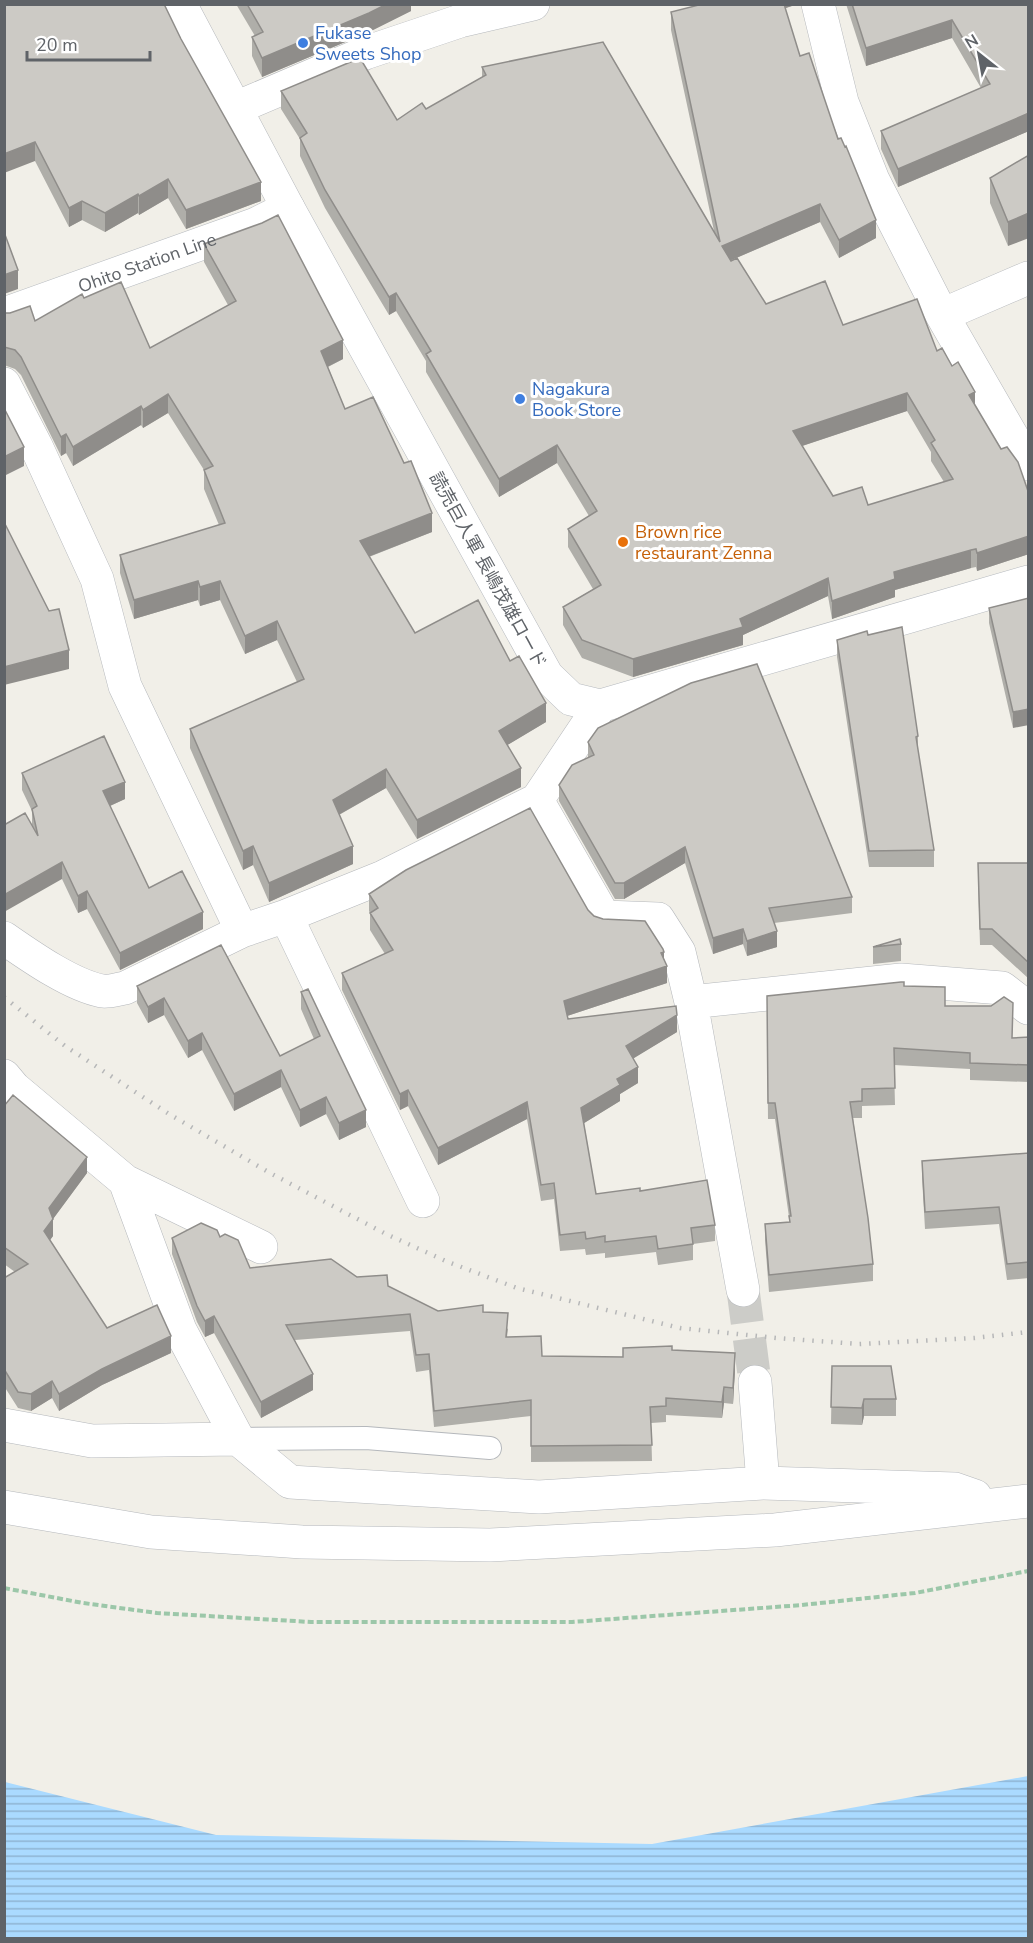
<svg xmlns="http://www.w3.org/2000/svg" width="1033" height="1943" font-family="'Nunito Sans','Noto Sans JP',sans-serif">
  <defs>
    <pattern id="water-rules" width="6" height="5" patternUnits="userSpaceOnUse" patternTransform="scale(1.5)"><rect width="6" height="5" fill="#aadaff"/><path d="M0 2.5h6" fill="none" stroke="#8eb4d2"/></pattern>
  </defs>
  <rect width="100%" height="100%" fill="#f1efe8"/>
  <path fill="url(#water-rules)" d="M 1028,1776 L 1028,1938 L 5,1938 L 5,1782 L 216,1835 L 652,1844 Z"/>
  <g fill="none" stroke-linecap="round" stroke-linejoin="round">
    <path stroke="#ccccc8" stroke-width="33" stroke-dasharray="33 16" stroke-linecap="butt" d="M 743,1290 L 755,1382"/>
    <g stroke="#b5b8bc" stroke-width="24">
      <path id="service" d="M 238,1439 L 366,1438 L 490,1448"/>
    </g>
    <g stroke="#b5b8bc" stroke-width="34">
      <path id="minor" d="M 818,4 L 842,102 L 873,180 L 942,315 L 1028,464
        M 236,108 L 365,53 L 460,21 L 533,4
        M 942,315 L 1028,278
        M 4,384 L 36,446 L 97,579 L 125,686 L 242,931 L 286,916 L 383,877 L 537,800
        M 600,706 L 537,800 L 604,917 L 658,919 L 679,952 L 691,1002 L 743,1290
        M 286,916 L 423,1201
        M 4,938 C 30,956 71,985 102,991 C 109,992 118,989 125,988 L 242,931
        M 691,1002 L 901,980 L 1002,988 L 1028,1008
        M 4,1076 L 14,1088 L 125,1181 L 180,1330 L 238,1439
        M 125,1181 L 261,1247
        M 755,1382 L 763,1483 L 955,1489 L 975,1496
        M 4,1425 L 92,1441 L 238,1439 L 290,1482 L 539,1497 L 763,1483
        M 4,1507 L 151,1532 L 302,1542 L 490,1545 L 775,1530 L 1028,1501"/>
    </g>
    <g stroke="#b5b8bc" stroke-width="34">
      <path id="tertiary" d="M 180,4 L 288,208"/>
    </g>
    <g stroke="#b6babf" stroke-width="34">
      <g id="secondary">
        <path id="s1" d="M 4,314 L 256,224 L 288,208 L 547,676 L 571,699 L 600,706 L 1028,582"/>
      </g>
    </g>
    <path stroke="#9cc7a9" stroke-width="4" stroke-dasharray="6 3" stroke-linecap="butt" d="M 4,1588 L 83,1603 L 157,1613 L 311,1622 L 572,1622 L 802,1605 L 915,1593 L 1028,1571"/>
    <use href="#service" stroke="#fff" stroke-width="22"/>
    <use href="#minor" stroke="#fff" stroke-width="33"/>
    <use href="#tertiary" stroke="#fff" stroke-width="33"/>
    <use href="#secondary" stroke="#fff" stroke-width="33"/>
    <path stroke="#b6b7b8" stroke-width="4.5" stroke-dasharray="1.5 8" stroke-linecap="butt" d="M 4,997 L 65,1046 L 169,1114 L 270,1173 L 386,1234 L 448,1262 L 517,1288 L 680,1328 L 776,1338 L 859,1344 L 974,1338 L 1028,1332"/>
  </g>
  <path fill="#afaea9" fill-rule="evenodd" d="M 4,4 L 261,201 L 186,229 L 168,198 L 139,215 L 138,213 L 105,232 L 82,220 L 69,227 L 35,161 Z
    M 236,4 L 411,4 L 411,11 L 369,32 L 262,77 L 252,56 L 252,37 L 255,36 Z
    M 693,4 L 798,4 L 785,8 L 800,56 L 838,139 L 876,238 L 839,258 L 820,222 L 734,259 L 766,304 L 937,351 L 975,406 L 1029,494 L 1029,554 L 977,571 L 976,567 L 971,568 L 895,590 L 895,597 L 832,619 L 828,596 L 743,635 L 743,645 L 633,677 L 582,658 L 563,625 L 563,607 L 593,589 L 568,547 L 568,529 L 589,516 L 557,463 L 499,497 L 426,372 L 426,361 L 396,311 L 389,315 L 325,208 L 300,156 L 300,139 L 281,109 L 281,91 L 397,120 L 426,109 L 482,77 L 482,67 L 714,231 L 671,30 L 671,12 L 694,7 ZM 907,411 L 931,452 L 931,461 L 944,482 L 868,505 L 833,496 L 802,446 Z
    M 846,4 L 1029,4 L 1029,131 L 898,187 L 881,149 L 881,131 L 981,88 L 952,38 L 866,66 Z
    M 1029,155 L 1008,246 L 990,203 L 990,178 Z
    M 204,244 L 343,359 L 328,367 L 345,409 L 432,532 L 369,557 L 415,633 L 510,661 L 546,722 L 507,745 L 521,787 L 417,839 L 386,788 L 339,815 L 353,864 L 269,902 L 253,865 L 243,870 L 190,748 L 190,729 L 297,682 L 277,640 L 245,654 L 220,600 L 200,606 L 198,600 L 134,619 L 120,573 L 120,555 L 219,525 L 204,489 L 204,470 L 168,413 L 143,428 L 141,425 L 73,466 L 66,453 L 61,456 L 21,375 L 15,369 L 4,365 L 4,313 L 35,321 L 84,298 L 150,348 L 228,305 L 204,262 Z
    M 1028,367 L 1029,367 L 1029,384 L 1028,383 Z
    M 1029,598 L 1013,728 L 989,623 L 989,608 Z
    M 868,635 L 918,736 L 918,752 L 934,850 L 934,867 L 869,867 L 837,657 L 837,640 Z
    M 588,742 L 852,897 L 852,913 L 774,923 L 777,947 L 747,956 L 743,944 L 713,954 L 685,863 L 624,899 L 615,899 L 559,801 L 559,785 L 588,758 Z
    M 22,773 L 125,799 L 110,806 L 149,888 L 203,929 L 120,970 L 87,909 L 78,913 L 62,879 L 32,825 L 32,811 L 22,790 Z
    M 1029,863 L 1029,979 L 992,945 L 980,945 L 978,879 Z
    M 369,894 L 588,910 L 594,916 L 664,959 L 667,983 L 567,1016 L 568,1019 L 677,1032 L 633,1058 L 638,1083 L 620,1094 L 620,1101 L 584,1123 L 596,1194 L 640,1191 L 715,1225 L 715,1241 L 693,1244 L 693,1260 L 658,1265 L 656,1252 L 605,1258 L 605,1253 L 586,1255 L 585,1249 L 560,1251 L 554,1199 L 541,1201 L 527,1119 L 438,1165 L 408,1106 L 400,1110 L 342,990 L 342,973 L 385,954 L 370,930 L 370,913 L 369,911 Z
    M 901,944 L 901,961 L 873,964 L 873,947 Z
    M 221,945 L 280,1056 L 314,1039 L 301,1009 L 301,992 L 366,1127 L 339,1140 L 326,1114 L 300,1127 L 281,1087 L 234,1111 L 202,1050 L 188,1058 L 164,1015 L 148,1023 L 137,1003 L 137,986 Z
    M 904,986 L 945,1006 L 1013,1020 L 1012,1038 L 1029,1037 L 1029,1082 L 970,1080 L 970,1069 L 894,1065 L 895,1105 L 862,1106 L 862,1118 L 853,1118 L 873,1264 L 873,1281 L 769,1292 L 765,1240 L 765,1224 L 789,1222 L 789,1217 L 775,1119 L 768,1119 L 767,996 Z
    M 4,1106 L 87,1173 L 53,1219 L 53,1236 L 50,1240 L 107,1328 L 171,1353 L 102,1385 L 59,1411 L 52,1398 L 31,1411 L 18,1408 L 4,1386 L 4,1278 L 15,1272 L 4,1264 Z
    M 1029,1153 L 1029,1278 L 1007,1280 L 999,1224 L 925,1229 L 922,1177 L 922,1161 Z
    M 220,1237 L 250,1268 L 357,1277 L 388,1286 L 438,1311 L 483,1312 L 508,1329 L 507,1337 L 542,1356 L 623,1357 L 672,1350 L 735,1369 L 733,1404 L 724,1403 L 722,1418 L 666,1415 L 666,1422 L 651,1423 L 652,1461 L 531,1462 L 531,1416 L 434,1427 L 429,1370 L 416,1372 L 410,1331 L 295,1340 L 313,1390 L 261,1418 L 214,1333 L 205,1337 L 197,1322 L 172,1254 L 172,1238 Z
    M 832,1366 L 896,1399 L 896,1416 L 864,1416 L 862,1425 L 831,1424 Z"/>
  <path fill="#8f8d8a" d="M 387,4 L 411,4 L 411,11 L 369,32 L 262,77 L 262,58 Z
    M 780,4 L 798,4 L 780,10 Z
    M 952,20 L 952,38 L 866,66 L 866,48 Z
    M 1029,113 L 1029,131 L 898,187 L 898,169 Z
    M 35,142 L 35,161 L 4,173 L 4,154 Z
    M 168,179 L 168,198 L 139,215 L 139,196 Z
    M 261,182 L 261,201 L 186,229 L 186,210 Z
    M 138,194 L 138,213 L 105,232 L 105,213 Z
    M 82,201 L 82,220 L 69,227 L 69,208 Z
    M 820,204 L 820,222 L 722,264 L 722,246 Z
    M 1029,213 L 1029,238 L 1008,246 L 1008,222 Z
    M 876,220 L 876,238 L 839,258 L 839,240 Z
    M 18,270 L 18,289 L 4,294 L 4,275 Z
    M 396,293 L 396,311 L 389,315 L 389,297 Z
    M 343,340 L 343,359 L 321,370 L 321,351 Z
    M 975,392 L 975,410 L 969,395 Z
    M 907,393 L 907,411 L 793,449 L 793,431 Z
    M 168,394 L 168,413 L 143,428 L 143,410 Z
    M 141,406 L 141,425 L 73,466 L 73,447 Z
    M 66,434 L 66,453 L 61,456 L 61,437 Z
    M 557,445 L 557,463 L 499,497 L 499,479 Z
    M 24,447 L 24,466 L 4,476 L 4,457 Z
    M 432,513 L 432,532 L 360,560 L 360,541 Z
    M 1029,536 L 1029,554 L 977,571 L 977,553 Z
    M 971,550 L 971,568 L 895,590 L 895,597 L 832,619 L 832,601 L 894,572 Z
    M 828,578 L 828,596 L 743,635 L 743,645 L 633,677 L 633,659 L 740,619 Z
    M 198,581 L 198,600 L 134,619 L 134,600 Z
    M 220,581 L 220,600 L 200,606 L 200,587 Z
    M 277,621 L 277,640 L 245,654 L 245,636 Z
    M 69,650 L 69,669 L 4,685 L 4,667 Z
    M 546,703 L 546,722 L 499,750 L 499,731 Z
    M 1029,709 L 1029,725 L 1013,728 L 1013,712 Z
    M 521,768 L 521,787 L 417,839 L 417,820 Z
    M 386,769 L 386,788 L 333,818 L 333,800 Z
    M 125,782 L 125,799 L 103,809 L 103,791 Z
    M 253,846 L 253,865 L 243,870 L 243,851 Z
    M 353,846 L 353,864 L 269,902 L 269,883 Z
    M 685,847 L 685,863 L 624,899 L 624,883 Z
    M 62,862 L 62,879 L 4,912 L 4,895 Z
    M 87,891 L 87,909 L 78,913 L 78,896 Z
    M 203,912 L 203,929 L 120,970 L 120,953 Z
    M 743,929 L 743,944 L 713,954 L 713,938 Z
    M 777,931 L 777,947 L 747,956 L 747,941 Z
    M 664,952 L 664,967 L 667,966 L 667,983 L 564,1017 L 564,1001 Z
    M 164,998 L 164,1015 L 148,1023 L 148,1007 Z
    M 677,1015 L 677,1032 L 626,1063 L 626,1046 Z
    M 202,1033 L 202,1050 L 188,1058 L 188,1041 Z
    M 638,1067 L 638,1083 L 620,1094 L 620,1101 L 581,1125 L 581,1108 L 617,1079 Z
    M 281,1070 L 281,1087 L 234,1111 L 234,1094 Z
    M 408,1090 L 408,1106 L 400,1110 L 400,1094 Z
    M 326,1097 L 326,1114 L 300,1127 L 300,1110 Z
    M 527,1102 L 527,1119 L 438,1165 L 438,1148 Z
    M 366,1110 L 366,1127 L 339,1140 L 339,1123 Z
    M 87,1157 L 87,1173 L 53,1219 L 53,1236 L 44,1248 L 44,1231 L 49,1208 Z
    M 214,1316 L 214,1333 L 205,1337 L 205,1321 Z
    M 171,1336 L 171,1353 L 102,1385 L 59,1411 L 59,1394 L 102,1369 Z
    M 735,1353 L 735,1369 L 733,1404 L 733,1388 Z
    M 313,1374 L 313,1390 L 261,1418 L 261,1402 Z
    M 52,1381 L 52,1398 L 31,1411 L 31,1394 Z
    M 724,1387 L 724,1403 L 722,1418 L 722,1402 Z
    M 864,1399 L 864,1416 L 862,1425 L 862,1408 Z"/>
  <path fill="#cccac5" stroke="#8f8d8a" stroke-width="1.5" fill-rule="evenodd" d="M 4,4 L 164,4 L 181,39 L 261,182 L 186,210 L 168,179 L 139,196 L 138,194 L 105,213 L 82,201 L 69,208 L 35,142 L 4,154 Z
    M 247,4 L 387,4 L 369,13 L 262,58 L 252,37 L 263,32 Z
    M 699,4 L 784,4 L 800,56 L 809,53 L 838,139 L 841,138 L 845,147 L 846,146 L 876,220 L 839,240 L 820,204 L 722,246 L 731,261 L 737,258 L 766,304 L 825,281 L 843,325 L 917,299 L 937,351 L 942,348 L 952,366 L 958,362 L 975,392 L 969,395 L 1001,449 L 1007,447 L 1018,462 L 1029,494 L 1029,536 L 977,553 L 976,549 L 971,550 L 894,572 L 895,579 L 832,601 L 828,578 L 740,619 L 743,627 L 633,659 L 582,640 L 563,607 L 601,585 L 568,529 L 597,511 L 557,445 L 499,479 L 426,354 L 431,351 L 396,293 L 389,297 L 325,190 L 300,138 L 307,133 L 281,91 L 360,58 L 397,120 L 422,103 L 426,109 L 486,75 L 482,67 L 603,42 L 720,242 L 671,12 L 699,5 ZM 907,393 L 935,440 L 931,443 L 953,479 L 868,505 L 862,487 L 833,496 L 793,431 Z
    M 852,4 L 1029,4 L 1029,113 L 898,169 L 881,131 L 990,84 L 952,20 L 866,48 Z
    M 1029,155 L 1029,213 L 1008,222 L 990,178 Z
    M 278,215 L 343,340 L 321,351 L 345,409 L 373,397 L 404,463 L 411,461 L 432,513 L 360,541 L 415,633 L 478,600 L 510,661 L 519,656 L 546,703 L 499,731 L 521,768 L 417,820 L 386,769 L 333,800 L 353,846 L 269,883 L 253,846 L 243,851 L 190,729 L 304,679 L 277,621 L 245,636 L 220,581 L 200,587 L 198,581 L 134,600 L 120,555 L 225,523 L 204,470 L 213,466 L 168,394 L 143,410 L 141,406 L 73,447 L 66,434 L 61,437 L 21,357 L 15,350 L 4,347 L 4,313 L 10,313 L 30,306 L 35,321 L 82,294 L 84,298 L 121,282 L 150,348 L 236,301 L 204,244 L 262,223 Z
    M 4,232 L 18,270 L 4,275 Z
    M 4,408 L 24,447 L 4,457 Z
    M 4,522 L 49,611 L 59,609 L 69,650 L 4,667 Z
    M 1029,598 L 1029,709 L 1013,712 L 989,608 Z
    M 902,627 L 918,736 L 916,737 L 934,850 L 869,851 L 837,640 L 867,631 L 868,635 Z
    M 757,664 L 852,897 L 769,908 L 777,931 L 747,941 L 743,929 L 713,938 L 685,847 L 624,883 L 615,883 L 559,785 L 572,765 L 594,755 L 588,742 L 598,728 L 691,683 Z
    M 104,736 L 125,782 L 103,791 L 149,888 L 182,871 L 203,912 L 120,953 L 87,891 L 78,896 L 62,862 L 4,895 L 4,825 L 25,813 L 38,836 L 32,809 L 37,806 L 22,773 Z
    M 530,808 L 588,910 L 594,916 L 603,919 L 645,921 L 663,949 L 664,952 L 661,953 L 667,966 L 564,1001 L 568,1019 L 676,1006 L 677,1015 L 626,1046 L 638,1067 L 617,1079 L 620,1085 L 581,1108 L 596,1194 L 640,1188 L 640,1191 L 707,1180 L 715,1225 L 691,1228 L 693,1244 L 658,1249 L 656,1236 L 605,1242 L 605,1236 L 586,1239 L 585,1232 L 560,1235 L 554,1183 L 541,1185 L 527,1102 L 438,1148 L 408,1090 L 400,1094 L 342,973 L 393,950 L 370,913 L 378,908 L 369,894 L 406,870 Z
    M 978,863 L 1029,863 L 1029,963 L 992,929 L 980,929 Z
    M 900,939 L 901,944 L 873,947 Z
    M 221,945 L 280,1056 L 320,1036 L 301,992 L 308,989 L 366,1110 L 339,1123 L 326,1097 L 300,1110 L 281,1070 L 234,1094 L 202,1033 L 188,1041 L 164,998 L 148,1007 L 137,986 Z
    M 901,982 L 904,982 L 904,986 L 945,987 L 945,1006 L 991,1006 L 1004,997 L 1013,1003 L 1012,1038 L 1029,1037 L 1029,1065 L 970,1063 L 970,1053 L 894,1048 L 895,1088 L 862,1089 L 862,1101 L 850,1102 L 868,1218 L 873,1264 L 769,1275 L 765,1224 L 790,1222 L 789,1216 L 791,1216 L 775,1103 L 768,1103 L 767,996 Z
    M 13,1095 L 87,1157 L 49,1208 L 53,1219 L 44,1231 L 107,1328 L 157,1305 L 171,1336 L 102,1369 L 59,1394 L 52,1381 L 31,1394 L 18,1392 L 4,1369 L 4,1278 L 28,1264 L 4,1247 L 4,1106 Z
    M 1029,1153 L 1029,1262 L 1007,1264 L 999,1207 L 925,1212 L 922,1161 Z
    M 201,1223 L 217,1230 L 220,1237 L 225,1234 L 238,1240 L 250,1268 L 331,1259 L 357,1277 L 387,1275 L 388,1286 L 438,1311 L 483,1305 L 483,1312 L 508,1313 L 506,1337 L 541,1336 L 542,1356 L 623,1357 L 623,1348 L 672,1346 L 672,1350 L 735,1353 L 733,1388 L 724,1387 L 722,1402 L 666,1398 L 666,1406 L 650,1407 L 652,1445 L 531,1446 L 531,1400 L 434,1411 L 429,1354 L 416,1355 L 410,1314 L 286,1325 L 313,1374 L 261,1402 L 214,1316 L 205,1321 L 197,1306 L 172,1238 Z
    M 832,1366 L 891,1366 L 896,1399 L 864,1399 L 862,1408 L 831,1407 Z"/>
  <g fill="#3f7fe0" stroke="#fff" stroke-width="2">
    <circle cx="303" cy="43" r="6"/>
    <circle cx="520" cy="399" r="6"/>
  </g>
  <circle fill="#e8710a" stroke="#fff" stroke-width="2" cx="623" cy="542" r="6"/>
  <g text-anchor="middle" dominant-baseline="central" stroke-width="6" stroke-linejoin="round" paint-order="stroke">
    <g font-size="18" fill="#366cbe" stroke="#fff" text-anchor="start">
      <text x="315" y="33">Fukase<tspan x="315" dy="21">Sweets Shop</tspan></text>
      <text x="532" y="389">Nagakura<tspan x="532" dy="21">Book Store</tspan></text>
    </g>
    <g font-size="18" fill="#5f6368" stroke="#fff">
      <text stroke="none"><textPath href="#s1" startOffset="152">Ohito Station Line</textPath></text>
      <text transform="translate(488 570) rotate(61)">読売巨人軍 長嶋茂雄ロード</text>
    </g>
    <g font-size="18" fill="#c56008" stroke="#fff" text-anchor="start">
      <text x="635" y="532">Brown rice<tspan x="635" dy="21">restaurant Zenna</tspan></text>
    </g>
  </g>
  <rect width="1033" height="1943" fill="none" stroke="#5f6368" stroke-width="12"/>
  <g transform="translate(979 54) rotate(329)" stroke="#ffffff" stroke-width="4.5" paint-order="stroke">
  <path d="M0-4.5L10 22L0 15L-10 22Z" fill="#5f6368"/>
  <text y="-9" font-size="16" font-weight="bold" text-anchor="middle" fill="#5f6368">N</text>
  </g>
  <path d="M27 51v9h123v-9" fill="none" stroke="#5f6368" stroke-width="3"/>
  <text x="36" y="51" font-size="18" fill="#5f6368" stroke="#ffffff" stroke-width="4.5" paint-order="stroke">20 m</text>
</svg>
